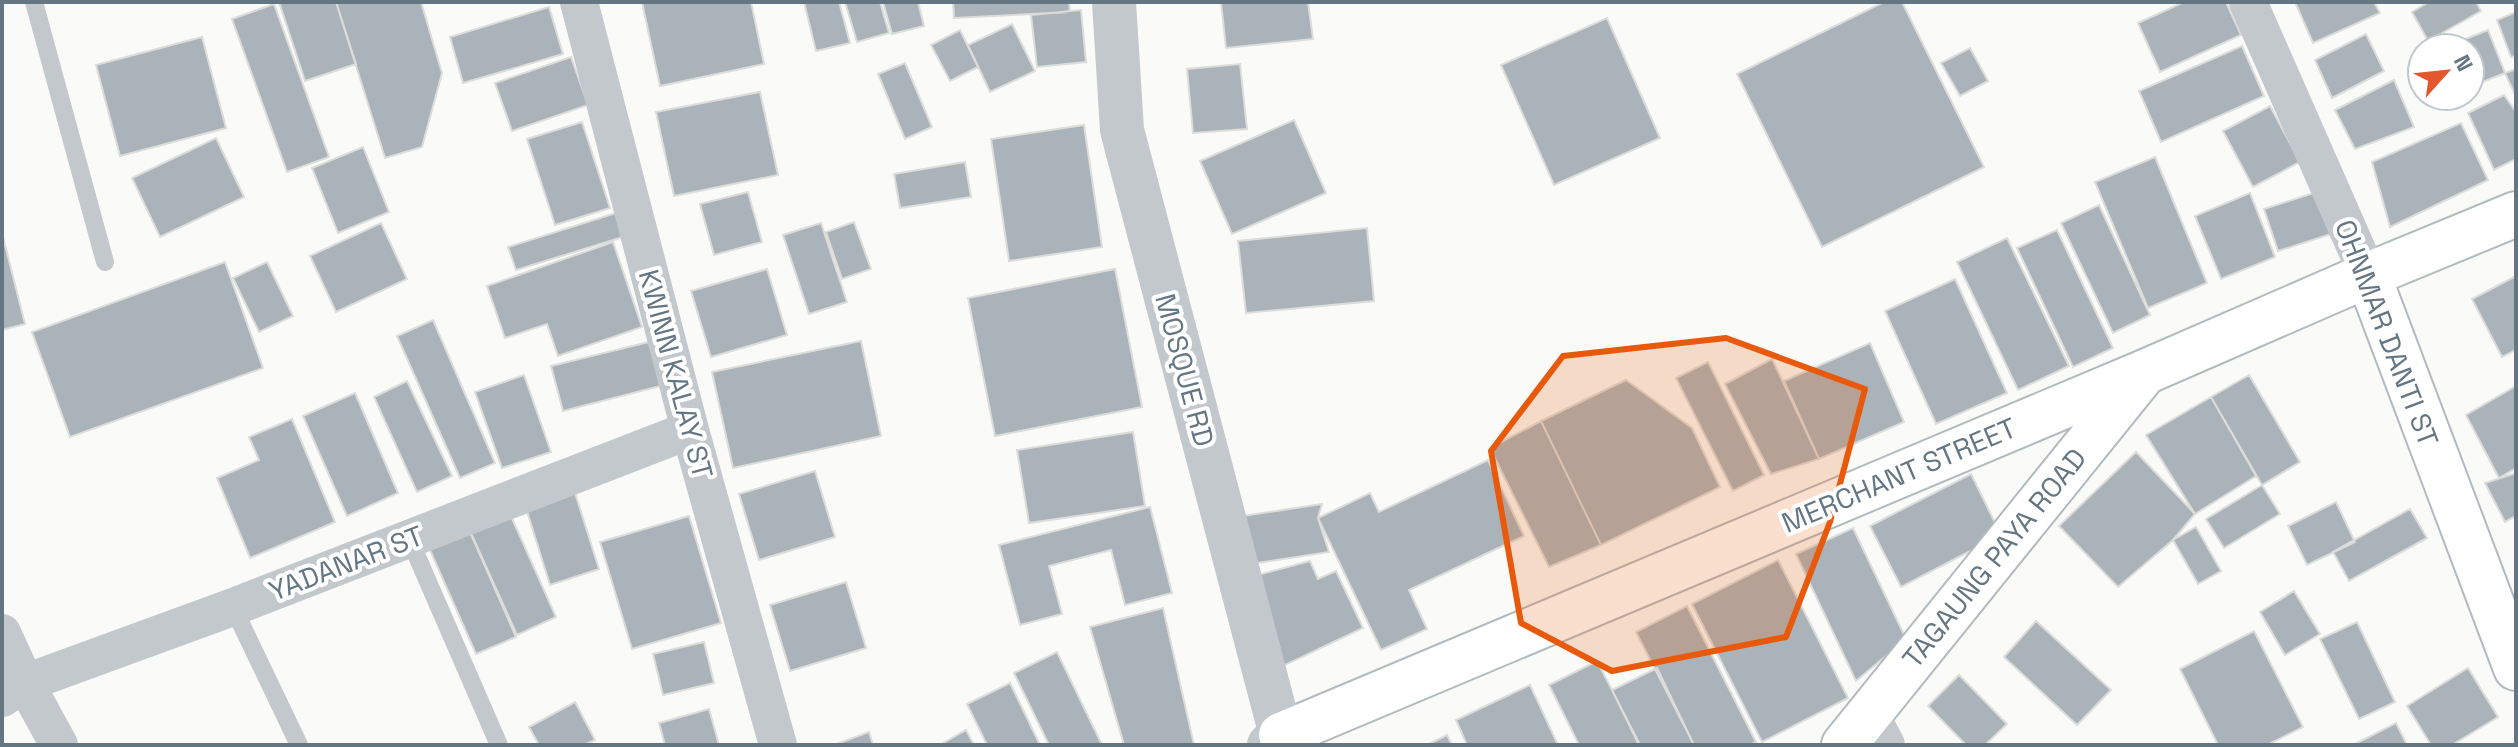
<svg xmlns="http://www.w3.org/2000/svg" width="2518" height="747" font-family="'Space Grotesk',sans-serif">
  <rect width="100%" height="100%" fill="#fafaf8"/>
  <path fill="#aab3b9" stroke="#dcdcda" stroke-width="2" d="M 279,2 L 336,2 L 356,64 L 305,81 Z
    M 336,2 L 421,2 L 442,73 L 422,147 L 385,158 Z
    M 642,2 L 751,2 L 764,64 L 660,86 Z
    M 804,2 L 839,2 L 850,43 L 816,51 Z
    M 845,2 L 880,2 L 889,33 L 857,42 Z
    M 883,2 L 918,2 L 924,26 L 892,34 Z
    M 953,2 L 1069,2 L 1070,12 L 954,18 Z
    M 1221,2 L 1308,2 L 1313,39 L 1226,48 Z
    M 1884,2 L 1902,2 L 1984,167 L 1822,247 L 1737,74 Z
    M 2184,2 L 2226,2 L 2241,35 L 2160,72 L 2138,23 Z
    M 2295,2 L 2374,2 L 2380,13 L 2313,43 Z
    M 2429,2 L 2476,2 L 2481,11 L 2428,41 L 2412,12 Z
    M 274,4 L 329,157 L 287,172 L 232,19 Z
    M 549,7 L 563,54 L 463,83 L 450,37 Z
    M 1081,10 L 1086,62 L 1037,67 L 1031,15 Z
    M 2516,12 L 2516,56 L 2511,57 L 2497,20 Z
    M 1607,18 L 1660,138 L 1554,185 L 1501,65 Z
    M 1012,24 L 1035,71 L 990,92 L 968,45 Z
    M 960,30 L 978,67 L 950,81 L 931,45 Z
    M 2488,30 L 2505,73 L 2470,87 L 2470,48 L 2443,48 Z
    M 2366,34 L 2384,71 L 2332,98 L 2315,60 Z
    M 202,37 L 226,128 L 120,156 L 96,65 Z
    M 2242,46 L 2264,96 L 2161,142 L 2139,91 Z
    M 1970,48 L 1988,81 L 1960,96 L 1941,63 Z
    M 571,57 L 588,105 L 512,131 L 495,83 Z
    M 905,63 L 932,127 L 905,139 L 878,74 Z
    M 1240,64 L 1247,129 L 1193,133 L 1187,69 Z
    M 2516,69 L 2516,97 L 2505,73 Z
    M 2394,80 L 2414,127 L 2355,149 L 2335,110 Z
    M 760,92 L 778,175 L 674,196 L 656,112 Z
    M 2504,95 L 2516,112 L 2516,159 L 2494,170 L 2468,113 Z
    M 2270,106 L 2300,162 L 2253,187 L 2223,131 Z
    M 1294,120 L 1326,193 L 1232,234 L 1200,161 Z
    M 582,122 L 610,208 L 555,225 L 527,139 Z
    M 2461,123 L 2488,180 L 2390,227 L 2372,162 Z
    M 1084,125 L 1102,247 L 1009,261 L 991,139 Z
    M 216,138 L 244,197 L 160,237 L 132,178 Z
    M 363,147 L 389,212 L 338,233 L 312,168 Z
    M 2155,157 L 2207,283 L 2148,308 L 2095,182 Z
    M 965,162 L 971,197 L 900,208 L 894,174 Z
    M 2320,191 L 2334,233 L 2278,251 L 2264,209 Z
    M 748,192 L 762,242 L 714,255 L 700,204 Z
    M 2250,193 L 2275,257 L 2221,279 L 2195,216 Z
    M 2099,205 L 2150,315 L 2113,333 L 2061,223 Z
    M 616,213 L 623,237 L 516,270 L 508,247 Z
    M 854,222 L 871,269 L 842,279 L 826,232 Z
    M 381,223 L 407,279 L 336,312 L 310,256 Z
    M 821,223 L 847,302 L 809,314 L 783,235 Z
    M 1367,228 L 1374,301 L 1246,313 L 1238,241 Z
    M 2057,230 L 2113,348 L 2073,367 L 2017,248 Z
    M 2,233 L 25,324 L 2,330 Z
    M 2007,238 L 2069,366 L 2018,390 L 1957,262 Z
    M 613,242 L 642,327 L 558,356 L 547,324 L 505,338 L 487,286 Z
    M 225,262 L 263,368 L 70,437 L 32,332 Z
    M 267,262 L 293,316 L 259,332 L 233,278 Z
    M 767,269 L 787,335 L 711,357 L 691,291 Z
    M 1115,269 L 1142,407 L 995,436 L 968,298 Z
    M 2516,276 L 2516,350 L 2502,357 L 2472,299 Z
    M 1955,279 L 2007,393 L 1936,424 L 1885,311 Z
    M 433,320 L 495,463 L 460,478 L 397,336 Z
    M 661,339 L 672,383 L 563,411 L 551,366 Z
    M 861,341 L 881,436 L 733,468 L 712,372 Z
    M 1870,343 L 1904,422 L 1819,459 L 1784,381 Z
    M 1772,359 L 1819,459 L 1771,474 L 1725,384 Z
    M 1708,362 L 1764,475 L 1733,491 L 1676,378 Z
    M 524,375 L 551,452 L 502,468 L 475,392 Z
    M 2249,375 L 2300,462 L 2262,485 L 2211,397 Z
    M 1626,380 L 1692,428 L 1720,487 L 1601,545 L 1541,421 Z
    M 407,381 L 452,476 L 417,492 L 374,397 Z
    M 2516,386 L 2516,468 L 2499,478 L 2466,415 Z
    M 355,393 L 398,493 L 347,516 L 303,416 Z
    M 2211,397 L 2256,476 L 2195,514 L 2146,435 Z
    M 292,419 L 335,522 L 250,558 L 217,478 L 259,460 L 249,437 Z
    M 1541,421 L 1601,545 L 1549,567 L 1490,448 Z
    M 1133,432 L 1145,506 L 1029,523 L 1017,450 Z
    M 2136,452 L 2195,514 L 2173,540 L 2118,587 L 2059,526 Z
    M 1488,460 L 1524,536 L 1409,590 L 1427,629 L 1381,650 L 1318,518 L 1370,493 L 1379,512 Z
    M 815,471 L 835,537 L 759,560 L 739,494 Z
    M 2516,473 L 2516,516 L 2505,522 L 2485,483 Z
    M 1971,474 L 2001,535 L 1901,587 L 1870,526 Z
    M 2262,485 L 2280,514 L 2224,548 L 2206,519 Z
    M 575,493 L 599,569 L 550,585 L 526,508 Z
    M 2336,502 L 2355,542 L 2307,565 L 2288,526 Z
    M 1322,504 L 1318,518 L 1329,552 L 1250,564 L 1243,516 Z
    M 1150,507 L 1172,593 L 1125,605 L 1111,550 L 1049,566 L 1062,614 L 1020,625 L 999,545 Z
    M 2410,509 L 2427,538 L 2349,581 L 2333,552 Z
    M 510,514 L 556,617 L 517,635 L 470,531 Z
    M 689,516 L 721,623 L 632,649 L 600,542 Z
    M 2196,527 L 2221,571 L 2198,584 L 2173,540 Z
    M 1853,528 L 1906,639 L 1856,681 L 1796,554 Z
    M 470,532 L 516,637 L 476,654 L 430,550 Z
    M 1778,560 L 1848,698 L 1762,742 L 1692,604 Z
    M 1310,561 L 1318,579 L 1336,571 L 1363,628 L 1270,672 L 1254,576 Z
    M 846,582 L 866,648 L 790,671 L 770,605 Z
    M 2294,591 L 2320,634 L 2285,655 L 2260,612 Z
    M 1687,606 L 1756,742 L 1749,745 L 1694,745 L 1636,632 Z
    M 1163,608 L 1194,745 L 1124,745 L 1090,627 Z
    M 2036,621 L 2111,690 L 2077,725 L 2004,657 Z
    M 2357,622 L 2395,702 L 2359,719 L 2320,639 Z
    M 2254,631 L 2303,727 L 2267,745 L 2218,745 L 2180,669 Z
    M 704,642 L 714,683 L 663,695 L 653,654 Z
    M 1057,652 L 1102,745 L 1049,745 L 1014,673 Z
    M 1597,661 L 1612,690 L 1639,745 L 1579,745 L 1549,685 Z
    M 1657,668 L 1694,745 L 1640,745 L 1612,690 Z
    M 2468,668 L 2498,717 L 2452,745 L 2431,745 L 2407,706 Z
    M 1959,675 L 2007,724 L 1985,745 L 1966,745 L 1928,706 Z
    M 1010,683 L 1040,745 L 987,745 L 967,704 Z
    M 1530,685 L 1558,745 L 1467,745 L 1456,720 Z
    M 575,702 L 595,740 L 584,745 L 539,745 L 529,727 Z
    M 709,709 L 719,745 L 665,745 L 659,723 Z
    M 2396,723 L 2407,745 L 2353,745 Z
    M 966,730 L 974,745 L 940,745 Z
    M 869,732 L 873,745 L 834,745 Z
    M 1447,735 L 1452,745 L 1427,745 Z"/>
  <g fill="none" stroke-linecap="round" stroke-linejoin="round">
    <g stroke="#b3babf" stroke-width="48">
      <path id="secondary" d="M 2368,275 L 2516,668
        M 1281,735 L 2145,372 L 2368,275 L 2516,214
        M 1844,745 L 2141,377"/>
    </g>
    <path stroke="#c3c8cc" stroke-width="18" d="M 34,2 L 105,262
      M 409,538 L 499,745
      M 233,607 L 299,745"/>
    <path stroke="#c3c8cc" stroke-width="38" d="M 579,2 L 690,430 L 778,745
      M 2248,2 L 2368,275
      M 2,633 L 25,683 L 59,745
      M 2,698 L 25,683 L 233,607 L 690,430
      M 1869,713 L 1886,745"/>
    <path stroke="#c3c8cc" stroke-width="44" d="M 1114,2 L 1122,130 L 1281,735 L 1269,745"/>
    <use href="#secondary" stroke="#fff" stroke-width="44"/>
  </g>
  <path fill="#e8590c" fill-opacity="0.2" stroke="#e8590c" stroke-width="6" stroke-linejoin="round" d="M 1726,338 L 1865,389 L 1830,522 L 1786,637 L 1612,671 L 1521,623 L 1491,451 L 1563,356 Z"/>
  <g text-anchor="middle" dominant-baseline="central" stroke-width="8" stroke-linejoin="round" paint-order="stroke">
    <g font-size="28" fill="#657683" stroke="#fff">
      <text transform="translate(2387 333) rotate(69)">OHNMAR DANTI ST</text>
      <text transform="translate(1185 370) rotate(75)">MOSQUE RD</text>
      <text transform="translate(676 374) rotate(75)">KWINN KALAY ST</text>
      <text transform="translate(1899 475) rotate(-23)">MERCHANT STREET</text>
      <text transform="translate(1994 558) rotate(-51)">TAGAUNG PAYA ROAD</text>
      <text transform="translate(346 563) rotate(-21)">YADANAR ST</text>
    </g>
  </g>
  <rect width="2518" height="747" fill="none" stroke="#657683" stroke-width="8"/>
  <g transform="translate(2446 72) rotate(63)"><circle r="38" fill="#ffffff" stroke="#c1c8cd" stroke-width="2"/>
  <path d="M0-6L14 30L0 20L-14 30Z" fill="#e4572e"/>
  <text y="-12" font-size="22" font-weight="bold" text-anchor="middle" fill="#657683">N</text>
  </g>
</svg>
